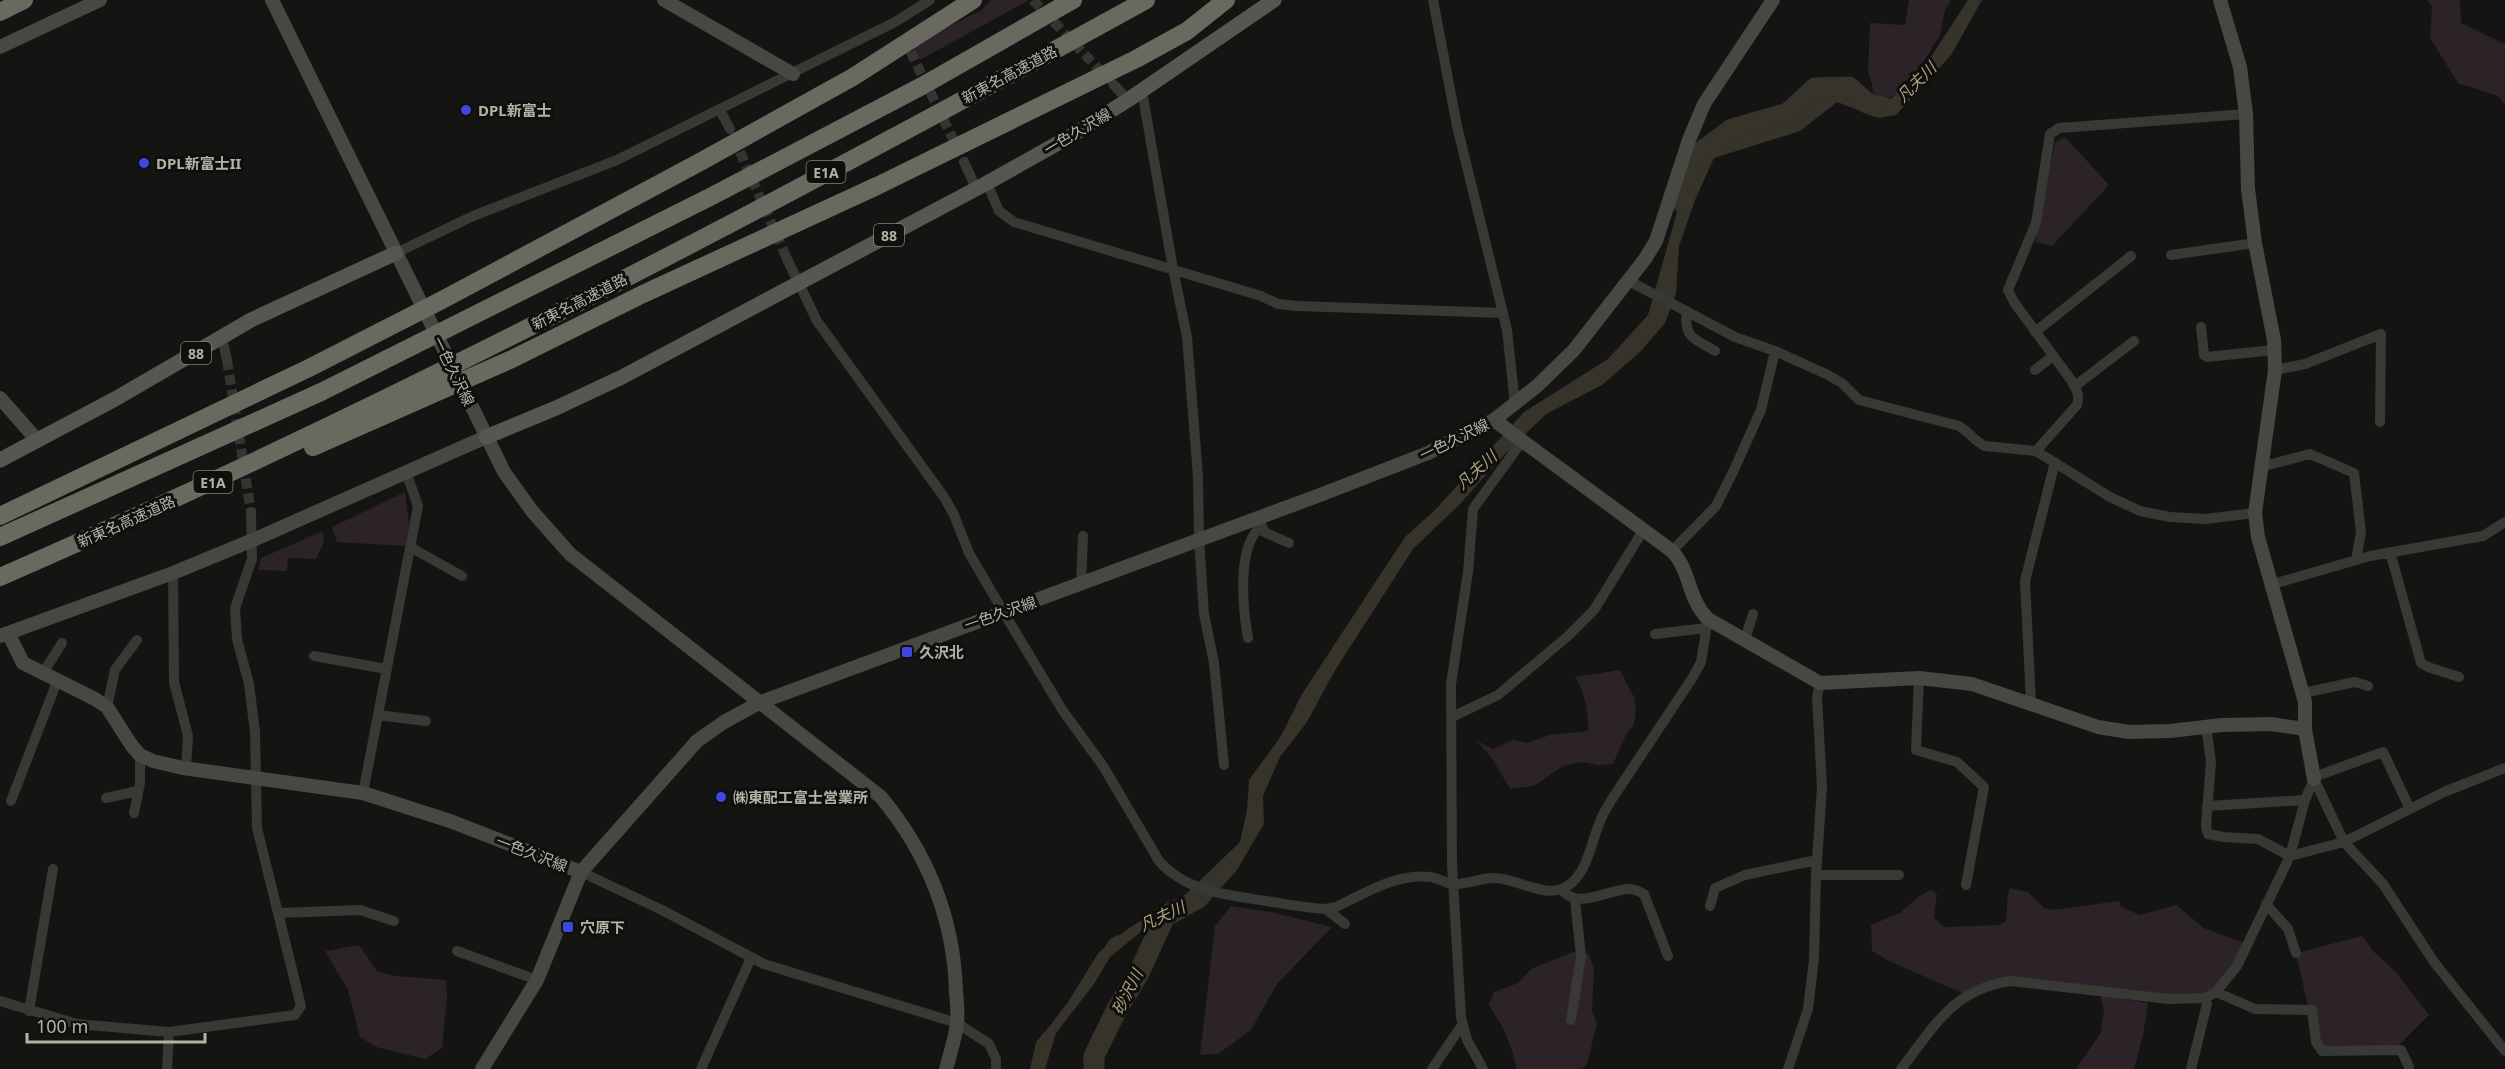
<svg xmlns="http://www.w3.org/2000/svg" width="2505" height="1069" font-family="'Noto Sans','Noto Sans JP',sans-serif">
  <rect width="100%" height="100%" fill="#141413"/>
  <path fill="#2b2328" d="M 991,0 L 1029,0 L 920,60 L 912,45 L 982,10 Z
    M 1909,0 L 1951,0 L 1945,10 L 1940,35 L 1924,61 L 1898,93 L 1885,100 L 1874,93 L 1868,70 L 1870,23 L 1905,25 Z
    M 2427,0 L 2460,0 L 2461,23 L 2505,44 L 2505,105 L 2498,96 L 2458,83 L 2430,38 L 2432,7 Z
    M 2065,137 L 2109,185 L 2052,246 L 2035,242 L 2055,142 Z
    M 405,492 L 409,524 L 405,546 L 337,542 L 332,527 Z
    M 323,531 L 324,542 L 316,559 L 288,558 L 287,571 L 258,570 L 261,558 Z
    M 1620,670 L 1634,697 L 1636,711 L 1634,724 L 1626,735 L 1613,764 L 1598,765 L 1582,762 L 1563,766 L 1534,786 L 1510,789 L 1493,760 L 1477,741 L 1493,749 L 1513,740 L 1527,743 L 1550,735 L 1588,731 C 1588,712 1585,692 1575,677 Z
    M 2010,888 L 2028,892 L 2044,908 L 2052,910 L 2119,901 L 2121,907 L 2140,915 L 2176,905 L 2204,928 L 2222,935 L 2220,938 L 2223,935 L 2244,943 L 2237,965 L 2205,996 L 2129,994 L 2012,981 L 1962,993 L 1887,960 L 1872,951 L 1871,925 L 1900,913 L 1917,898 L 1930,890 L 1937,894 L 1934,918 L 1944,927 L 2000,925 L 2006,921 C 2008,910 2006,897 2010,888 Z
    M 1231,906 L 1271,912 L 1332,927 L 1277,984 L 1251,1030 L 1218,1054 L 1200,1055 L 1215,926 Z
    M 2362,936 L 2374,952 L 2395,971 L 2429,1015 L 2398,1046 L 2329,1051 L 2316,1042 L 2296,953 Z
    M 359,945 L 377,971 L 396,976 L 446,980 L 447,998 L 442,1048 L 425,1059 L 376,1047 L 360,1037 L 348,990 L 325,951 Z
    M 1573,952 L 1588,953 L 1594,968 L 1592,1011 L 1597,1024 L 1587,1064 L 1582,1069 L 1516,1069 C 1513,1045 1502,1025 1489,1005 L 1494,992 L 1518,983 L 1531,969 Z
    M 2100,995 L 2148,1003 L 2143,1036 L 2134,1069 L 2076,1069 L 2100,1034 L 2104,1010 Z"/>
  <path fill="#36332a" d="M 1968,0 L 1982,0 L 1951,55 L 1896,115 L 1879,118 L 1837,102 L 1800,131 L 1714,158 L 1695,200 L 1679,246 L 1676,294 L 1665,323 L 1641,351 L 1602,385 L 1546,414 L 1502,457 L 1460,504 L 1413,549 L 1334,672 L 1307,722 L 1280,757 L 1263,796 L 1264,824 L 1237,870 L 1204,907 L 1168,926 L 1147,932 L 1142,931 L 1110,957 L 1094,984 L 1056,1033 L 1045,1069 L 1033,1069 L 1042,1036 L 1068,1002 L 1099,952 L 1129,928 L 1186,894 L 1240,842 L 1247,810 L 1249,780 L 1281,736 L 1302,694 L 1405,537 L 1435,510 L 1524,412 L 1608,359 L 1648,315 L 1692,159 L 1702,145 L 1726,134 L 1788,117 L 1815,88 L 1863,91 L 1891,99 L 1925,66 Z"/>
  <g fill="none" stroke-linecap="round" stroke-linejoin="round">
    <path stroke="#36332a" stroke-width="4" d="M 1107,947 L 1112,940 L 1119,937
      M 1032,1069 L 1038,1043 L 1045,1034"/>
    <path stroke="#36332a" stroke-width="21" d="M 1683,203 L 1689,161 L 1732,129 L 1788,113 L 1815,88 L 1849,87 L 1867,103 L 1875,106
      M 1094,1069 L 1094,1056 L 1116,1011 L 1139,973 L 1165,916 L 1179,909"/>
    <path stroke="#343430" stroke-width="10" stroke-dasharray="10 5" stroke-linecap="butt" d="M 1033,0 L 1106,77
      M 904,38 L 964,162
      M 734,138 L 787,259
      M 227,360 L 251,512"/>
    <path stroke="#383934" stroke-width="10" d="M 1433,0 L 1457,126 L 1507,330 L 1515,404
      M 1113,84 L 1128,100
      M 1142,91 L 1173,269 L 1187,337 L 1198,477 L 1199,539 L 1204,614 L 1214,663 L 1224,765
      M 720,110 L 730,129
      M 964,162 L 976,188
      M 987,183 L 999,211 L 1014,222 L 1261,296 L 1278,304 L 1298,306 L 1503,313
      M 396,253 L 473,216 L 617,160 L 895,22 L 930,0
      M 2171,255 L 2255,243
      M 787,259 L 817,321 L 944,497 L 954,515 L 969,553 L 1004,613 L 1063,711 L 1103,766 L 1159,861 C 1186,892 1228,895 1266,901 C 1286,904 1306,908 1326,909 L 1336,907 C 1366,893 1396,873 1431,877 C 1438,878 1445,883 1453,884 C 1466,885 1480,878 1494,878 C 1517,878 1547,901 1569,885 C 1588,872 1592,839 1601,819 C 1604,812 1608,806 1612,799 L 1693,677 L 1701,662 L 1708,619
      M 1629,281 L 1735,337 L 1775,351 L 1826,374 L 1842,383 L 1859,400 L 1959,426 C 1969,432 1975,442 1985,446 L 2036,451 L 2110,497 L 2140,511 L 2170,517 L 2205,519 L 2255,513
      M 1687,311 C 1683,338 1695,339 1715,351
      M 2201,327 L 2204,355 L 2207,357 L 2274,350
      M 2035,332 L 2131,256
      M 222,338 L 227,360
      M 2035,370 L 2053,356
      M 2275,370 L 2305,364 L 2381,334 L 2380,422
      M 2075,386 L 2134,341
      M 2036,451 L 2077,405 C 2080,394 2076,389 2071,380 L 2014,302 L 2008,290 L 2036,223 L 2050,134 L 2059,128 L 2246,114
      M 2260,467 L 2310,454 L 2354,473 L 2361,532 L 2356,560
      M 1260,521 L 1264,532 L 1289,543
      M 410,547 L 462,576
      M 1672,551 L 1716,506 L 1733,472 L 1761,410 L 1775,351
      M 2390,552 L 2421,663 L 2428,667 L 2459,677
      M 173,573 L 174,682 L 188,736 L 186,768
      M 1081,584 L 1083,536
      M 2270,585 L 2370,556 L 2483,536 L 2505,522
      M 1655,634 L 1707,628
      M 1248,638 C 1243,610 1236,544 1262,526
      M 1745,639 L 1753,614
      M 314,656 L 387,669
      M 43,673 L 62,643
      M 1919,678 L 1916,750 L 1957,762 L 1984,787 L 1966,885
      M 2303,693 L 2355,682 L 2368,686
      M 2031,703 L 2025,581 L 2055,462
      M 107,707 L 115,670 L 137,640
      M 378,715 L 426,721
      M 1452,717 L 1498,695 L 1568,636 L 1594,610 L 1644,529
      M 2206,726 L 2211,762 L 2206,826 L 2208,834 L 2223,837 L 2258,839 L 2290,856 L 2344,842 L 2444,792 L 2505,768
      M 2314,777 L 2383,752 L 2410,809
      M 2314,779 L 2344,842 L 2383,884 L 2434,962 L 2505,1051
      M 363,793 L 418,506 L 406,472
      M 106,798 L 138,791
      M 11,801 L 58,679
      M 2207,806 L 2305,800
      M 134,813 L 140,783 L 140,755
      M 581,872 L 660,909 L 764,964 L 957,1023 L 989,1044 L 996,1059 L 996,1069
      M 1816,875 L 1899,875
      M 1561,889 C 1578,911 1607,889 1630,889 C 1635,889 1640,892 1644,894 L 1668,956
      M 2266,904 L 2288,929 L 2296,953
      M 1710,906 L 1715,888 L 1745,875 L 1817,860
      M 1326,909 L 1345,924
      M 279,913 L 360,910 L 394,921
      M 457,951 L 537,980
      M 2216,992 L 2255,1009 L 2312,1010 L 2316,1042 L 2322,1051 L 2401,1050 L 2409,1067
      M 0,1001 L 77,1024 L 169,1032
      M 29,1011 L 53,869
      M 1571,1020 L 1581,956 L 1575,900
      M 167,1069 L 169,1032 L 295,1015 L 301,1006 L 257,828 L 255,732 L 249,684 L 237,639 L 235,608 L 252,559 L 251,512
      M 701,1069 L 751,958
      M 1432,1069 L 1462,1025
      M 1483,1069 L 1467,1040 L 1461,1017 L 1452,864 L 1451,684 L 1468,572 L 1473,509 L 1523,440
      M 1788,1069 L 1808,1009 L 1814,959 L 1816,875 L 1822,787 L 1817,697 L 1820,683
      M 1901,1069 C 1935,1026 1952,990 2010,981 L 2169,999 L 2205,998 L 2216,992 L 2237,966 L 2290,856 L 2305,800 L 2314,779
      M 2191,1069 L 2207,1004 L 2205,998"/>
    <path stroke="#484842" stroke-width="14" d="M 272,0 L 504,472 L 532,511 L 570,554 L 881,797 C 927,853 954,918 956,992 C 957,1002 958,1014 957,1024 C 955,1039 950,1054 946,1069
      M 664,0 L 793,74
      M 2220,0 L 2240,67 L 2246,114 L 2248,189 L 2255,243 L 2274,340 L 2275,370 L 2255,513 L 2258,537 L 2305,702 L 2305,729 L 2314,779
      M 0,47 L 100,0
      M 0,398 L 37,440
      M 1494,420 L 1672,551 C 1691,571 1687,598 1708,619 L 1820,683 L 1919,678 L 1972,684 L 2098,727 L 2129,732 L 2170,731 L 2222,725 L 2271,724 L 2305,729
      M 8,633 L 23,663 L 95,699 L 107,707 L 132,746 L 140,755 L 153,761 L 183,768 L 363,793 L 450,821 L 581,872 L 697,741 L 724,722 L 761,702 L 1320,495 L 1428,453 L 1494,420 L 1537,386 L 1574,350 L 1645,259 L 1656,241 L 1689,140 L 1704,104 L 1773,0
      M 0,636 L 173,573 L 253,540 L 486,437
      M 482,1069 L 537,980 L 581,872"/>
    <path stroke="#575750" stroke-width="15" d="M 486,437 L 556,408 L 622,377 L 987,183 L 1069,137 L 1128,100 L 1274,0
      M 0,460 L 115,399 L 251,320 L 396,253"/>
    <path stroke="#696960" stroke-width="18" d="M 0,12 L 24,0
      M 313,447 L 512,359 L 643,294 L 879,185 L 1136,59 L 1187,31 L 1226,0
      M 0,516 L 309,368 L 444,299 L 700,162 L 853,77 L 973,0
      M 0,537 L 321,392 L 712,196 L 922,86 L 1073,0
      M 0,577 C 392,406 772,206 1146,0"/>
  </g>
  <g fill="#3e48e1" stroke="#0f0f0e" stroke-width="2">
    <circle cx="466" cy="110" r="6"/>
    <circle cx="144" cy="163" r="6"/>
    <rect x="901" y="646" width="12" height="12" rx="3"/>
    <circle cx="721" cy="797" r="6"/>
    <rect x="562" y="921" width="12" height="12" rx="3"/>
  </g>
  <g text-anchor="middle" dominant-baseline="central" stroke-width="6" stroke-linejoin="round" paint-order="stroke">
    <g fill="#0f0f0e" stroke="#828278" stroke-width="1.5">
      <rect x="806.5" y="161" width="39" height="22" rx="4.5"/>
      <rect x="874" y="224" width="30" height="22" rx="4.5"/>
      <rect x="181" y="342" width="30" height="22" rx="4.5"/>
      <rect x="193.5" y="471" width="39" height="22" rx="4.5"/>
    </g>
    <g font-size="14" font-weight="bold" fill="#b3b3a5">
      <text x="826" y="172">E1A</text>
      <text x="889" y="235">88</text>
      <text x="196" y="353">88</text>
      <text x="213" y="482">E1A</text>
    </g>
    <g font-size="15" fill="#b3b3a5" stroke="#0f0f0e">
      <text transform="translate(1009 74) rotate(-28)">新東名高速道路</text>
      <text transform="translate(1077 131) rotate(-31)">一色久沢線</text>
      <text transform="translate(579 301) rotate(-27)">新東名高速道路</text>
      <text transform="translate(454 371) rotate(64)">一色久沢線</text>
      <text transform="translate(1454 439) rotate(-26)">一色久沢線</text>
      <text transform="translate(126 521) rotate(-24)">新東名高速道路</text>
      <text transform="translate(1000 613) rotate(-19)">一色久沢線</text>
      <text transform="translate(532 853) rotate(21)">一色久沢線</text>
    </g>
    <g font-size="15" font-weight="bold" fill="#b3b3a5" stroke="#0f0f0e" text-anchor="start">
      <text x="478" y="110">DPL新富士</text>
      <text x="156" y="163">DPL新富士II</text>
      <text x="919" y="652">久沢北</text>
      <text x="733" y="797">㈱東配工富士営業所</text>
      <text x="580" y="927">穴原下</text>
    </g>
    <g font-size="16" font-style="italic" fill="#aca07f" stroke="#0f0f0e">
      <text transform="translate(1916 82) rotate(-45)">凡夫川</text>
      <text transform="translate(1476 470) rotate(-42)">凡夫川</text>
      <text transform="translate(1162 916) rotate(-25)">凡夫川</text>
      <text transform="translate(1127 992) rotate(-63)">砂沢川</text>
    </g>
  </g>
  <path d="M27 1033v9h178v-9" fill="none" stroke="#b3b3a5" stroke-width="3"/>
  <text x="36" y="1033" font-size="18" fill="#b3b3a5" stroke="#0f0f0e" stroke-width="4.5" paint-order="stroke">100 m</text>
</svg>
